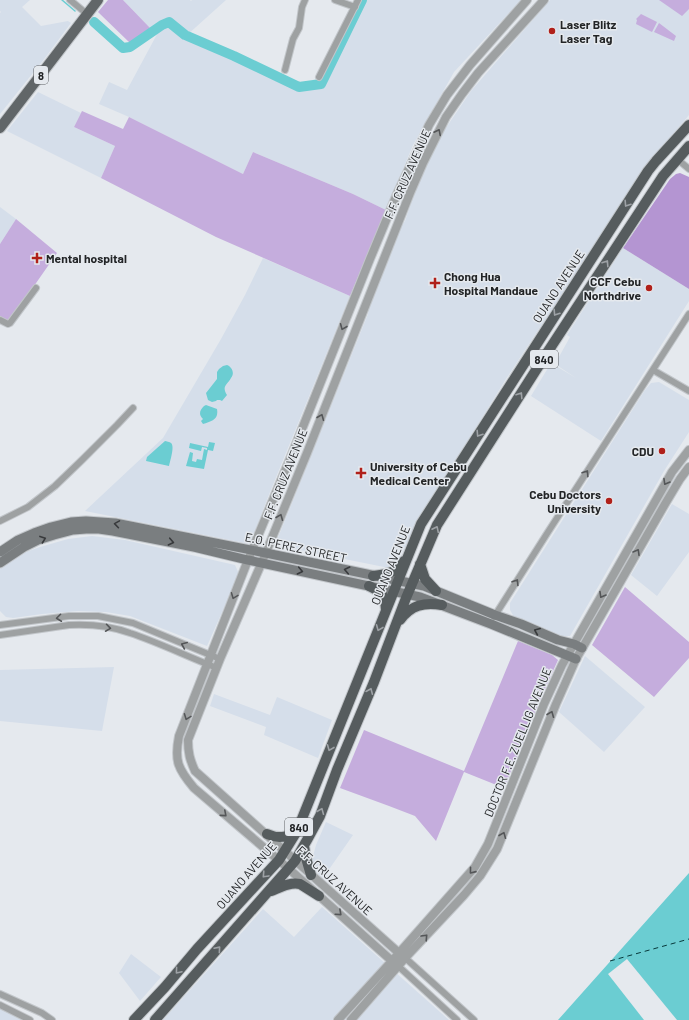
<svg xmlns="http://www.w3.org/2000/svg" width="689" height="1020" font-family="Barlow,sans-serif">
  <rect width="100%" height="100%" fill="#e5e9ee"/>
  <path fill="#d5deea" d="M 0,0 L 30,0 L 22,7 L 41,26 L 68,21 L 71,23 L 45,58 L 0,114 L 0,13 L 1,12 L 0,11 Z
    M 123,0 L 190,0 L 191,1 L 192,0 L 226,0 L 186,36 L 298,88 L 322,85 L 366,0 L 521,0 L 454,72 L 413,145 L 386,210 L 353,194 L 253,152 L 243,174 L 129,117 L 99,104 L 109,82 L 127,90 L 162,25 L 185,35 L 167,19 L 152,30 Z
    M 550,0 L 689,0 L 689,115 L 644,169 L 506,379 L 417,523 L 394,569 L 275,545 L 368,314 L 369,304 L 398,231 L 405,221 L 413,197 L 437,141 L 471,91 Z
    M 38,92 L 81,113 L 74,127 L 115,146 L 101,178 L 7,131 Z
    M 0,207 L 16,219 L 0,244 Z
    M 623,248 L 689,289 L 689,301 L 601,441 L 531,396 L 551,363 L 576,378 L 555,364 L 570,337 L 567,335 Z
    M 263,258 L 350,296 L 270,492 L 250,544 L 85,511 L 163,438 L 221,339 L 245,295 Z
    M 659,382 L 689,400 L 689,432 L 664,471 L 570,636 L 558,636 L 514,617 L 510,610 L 510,603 L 645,390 L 651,383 Z
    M 672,504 L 689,514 L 689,552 L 657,596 L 631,575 Z
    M 92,536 L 125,540 L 235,565 L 239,574 L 207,646 L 130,616 L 106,612 L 78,611 L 42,614 L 13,618 L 6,617 L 0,611 L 0,569 L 20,554 L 40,547 L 68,539 Z
    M 585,656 L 645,707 L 604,752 L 559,712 Z
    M 114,667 L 102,731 L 0,721 L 0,670 Z
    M 214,694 L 270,715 L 277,697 L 332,720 L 318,758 L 264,735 L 266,727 L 210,706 Z
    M 326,822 L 353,835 L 323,878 L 315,871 L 312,860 L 316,845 Z
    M 322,907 L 449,1020 L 163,1020 L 263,909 L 294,937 Z
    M 131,954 L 161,977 L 140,1001 L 119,973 Z
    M 0,1008 L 24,1020 L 0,1020 Z"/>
  <path fill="#c5addd" d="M 108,0 L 123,0 L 152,30 L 131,44 L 98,12 Z
    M 659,0 L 689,0 L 689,9 L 682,16 Z
    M 641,14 L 657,22 L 652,32 L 636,24 L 637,20 L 636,19 Z
    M 659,23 L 676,36 L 674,41 L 654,32 Z
    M 82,111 L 123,129 L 129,117 L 243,174 L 253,152 L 353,194 L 386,210 L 350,296 L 216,237 L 101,178 L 115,146 L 74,127 Z
    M 16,219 L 57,253 L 11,319 L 6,321 L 0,318 L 0,244 Z
    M 625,587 L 689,642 L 689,658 L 654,697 L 592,645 Z
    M 518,641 L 552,655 L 558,660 L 539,702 L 504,788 L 464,772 L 436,841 L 415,816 L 389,806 L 340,788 L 364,730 L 464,771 Z"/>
  <path fill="#b495d2" d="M 680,173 L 689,177 L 689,289 L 623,248 L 670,179 L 676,174 Z"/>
  <path fill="#6bcdd2" d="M 227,365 C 232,367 235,373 231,378 C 228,384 221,386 227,395 L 222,401 L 220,400 L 217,400 L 216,401 L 212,402 L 208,400 L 206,393 L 217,379 L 217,372 L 219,369 L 223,366 Z
    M 206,405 L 217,409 C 219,420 211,421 203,424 L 201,421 L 203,419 C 198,414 200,410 204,406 Z
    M 165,441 C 166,441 170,442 171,443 C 175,446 170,461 169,466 L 146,461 L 147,457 Z
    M 209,442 L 215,443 L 213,451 L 208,450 L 204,469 L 186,466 L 190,452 L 193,453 L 192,461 L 196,462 L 197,459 L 202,460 L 204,449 L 207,450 L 207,448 L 202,447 L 201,451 L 189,448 L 190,443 L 208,447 Z
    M 689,873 L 689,1020 L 558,1020 Z"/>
  <path fill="#e5e9ee" d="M 627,959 L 677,1020 L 644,1020 L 608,974 Z"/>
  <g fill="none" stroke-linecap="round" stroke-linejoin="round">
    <path stroke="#6bcdd2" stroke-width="1.5" d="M 62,0 L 75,11"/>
    <path stroke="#6bcdd2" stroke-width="10" d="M 94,22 L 123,48 L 130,47 L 162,25 L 169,22 L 185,35 L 234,56 L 299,87 L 321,84 L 362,0"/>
    <path stroke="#07383a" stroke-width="1" stroke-dasharray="5 4" stroke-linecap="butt" d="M 610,961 L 689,939"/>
    <g stroke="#c2c6ca" stroke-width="8">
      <path id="minor" d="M 70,0 L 87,14
        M 335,0 L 355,7
        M 285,70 L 293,39 L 299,28 L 302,7 L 305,0
        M 319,77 L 358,0
        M 677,159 L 689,169
        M 0,320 L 8,324 L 10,323 L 36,288
        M 653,370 L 689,391
        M 0,521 L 28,507 L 55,486 L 82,460 L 117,425 L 133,408
        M 494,617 L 548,532 L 689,314
        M 0,625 L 69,616 L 98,616 L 133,623 L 220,659
        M 0,635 L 69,625 C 89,624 111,626 130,633 C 160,643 188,657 217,668
        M 402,955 L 474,1020
        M 396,964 L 457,1020
        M 0,994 L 42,1013 L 52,1020
        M 0,1005 L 30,1020"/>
    </g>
    <g stroke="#c2c6ca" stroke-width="10">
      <path id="tertiary" d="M 399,953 L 195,771 C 190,760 188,753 188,740 L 220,659 L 262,562 L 307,453 L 410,193 L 423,163 L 446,117 L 462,94 L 478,73 L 544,0
        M 392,961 L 289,869 L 194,788 C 178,769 174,761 179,736 L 248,560 L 292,454 L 370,259 L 397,194 L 429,125 L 447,95 L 470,65 L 527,0
        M 338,1020 L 392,961 L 475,867 L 488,844 L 544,704 L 562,665 L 672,472 L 689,450
        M 351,1020 L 405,958 L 464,895 L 480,876 L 497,849 L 556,704 L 576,659 L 665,504 L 680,479 L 689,467"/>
    </g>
    <g stroke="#c2c6ca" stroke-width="11">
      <path id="secondary" d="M 0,552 L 18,540 L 34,533 L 51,527 L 71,522 L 86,521 L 115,523 L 266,553 L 424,586 L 495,615 L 521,624 L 558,640 L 574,644 L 582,648
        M 0,563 L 24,547 L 38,540 L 54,535 L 73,530 L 86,529 L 99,529 L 113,531 L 194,547 L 248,560 L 420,597 L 491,624 L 576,659"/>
    </g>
    <g stroke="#c2c6ca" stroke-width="12">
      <path id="primary" d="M 0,128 L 98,0"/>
    </g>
    <g stroke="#c2c6ca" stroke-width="12">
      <path id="trunk" d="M 420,564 L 425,579 L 436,591
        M 373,576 C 388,574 395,573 404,561
        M 369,586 C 382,592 385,595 386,610
        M 400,620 C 411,605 424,602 442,605
        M 267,834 C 278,839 287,838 297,831
        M 304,846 L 306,858 L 311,875
        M 271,891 C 281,887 290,882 300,884 L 319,896
        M 134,1020 L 165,987 L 197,949 L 279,860 L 297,831 L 421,524 L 648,171 L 656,161 L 689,125
        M 155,1020 L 295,861 L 307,840 L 320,816 L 337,770 L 374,682 L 406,598 L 437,525 L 545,356 L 663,176 L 689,146"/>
    </g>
    <use href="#minor" stroke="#9ea1a2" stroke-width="6"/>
    <use href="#tertiary" stroke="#9ea1a2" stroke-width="8"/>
    <use href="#secondary" stroke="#7a7e80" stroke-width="9"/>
    <use href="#primary" stroke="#616668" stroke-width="10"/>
    <use href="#trunk" stroke="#565c5e" stroke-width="10"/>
  </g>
  <defs><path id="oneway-chevron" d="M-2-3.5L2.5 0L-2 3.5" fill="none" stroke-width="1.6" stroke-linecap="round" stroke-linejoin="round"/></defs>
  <g stroke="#545658">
    <use href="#oneway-chevron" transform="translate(438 132) rotate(-63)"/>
    <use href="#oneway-chevron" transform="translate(343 327) rotate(112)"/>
    <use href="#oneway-chevron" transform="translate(321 417) rotate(-68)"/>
    <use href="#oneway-chevron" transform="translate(586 473) rotate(-57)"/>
    <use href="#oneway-chevron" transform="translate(666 482) rotate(120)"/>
    <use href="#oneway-chevron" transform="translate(280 517) rotate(-68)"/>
    <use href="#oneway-chevron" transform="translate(637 552) rotate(-60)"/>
    <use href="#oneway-chevron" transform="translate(516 582) rotate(-58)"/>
    <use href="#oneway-chevron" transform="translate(602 595) rotate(120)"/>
    <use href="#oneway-chevron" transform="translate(234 596) rotate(111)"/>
    <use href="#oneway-chevron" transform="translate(59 618) rotate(173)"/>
    <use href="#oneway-chevron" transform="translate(108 628) rotate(8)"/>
    <use href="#oneway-chevron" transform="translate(184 645) rotate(-157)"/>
    <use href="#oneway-chevron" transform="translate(551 714) rotate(-68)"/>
    <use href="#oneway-chevron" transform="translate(187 717) rotate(111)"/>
    <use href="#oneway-chevron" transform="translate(224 814) rotate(41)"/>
    <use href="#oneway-chevron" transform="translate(503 835) rotate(-68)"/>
    <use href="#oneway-chevron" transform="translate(472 871) rotate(129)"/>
    <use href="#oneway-chevron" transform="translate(339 913) rotate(42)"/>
    <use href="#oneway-chevron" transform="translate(425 937) rotate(-47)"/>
  </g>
  <g stroke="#9ea2a6">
    <use href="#oneway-chevron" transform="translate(627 204) rotate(123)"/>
    <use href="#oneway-chevron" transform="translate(606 263) rotate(-57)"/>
    <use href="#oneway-chevron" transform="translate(556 313) rotate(123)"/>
    <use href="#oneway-chevron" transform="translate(520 395) rotate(-57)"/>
    <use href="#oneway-chevron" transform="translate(479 434) rotate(123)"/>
    <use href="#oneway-chevron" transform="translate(436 529) rotate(-64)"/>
    <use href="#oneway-chevron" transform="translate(379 628) rotate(112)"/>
    <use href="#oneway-chevron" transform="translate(370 691) rotate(-67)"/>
    <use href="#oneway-chevron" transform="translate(330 748) rotate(112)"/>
    <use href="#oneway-chevron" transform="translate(321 811) rotate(-68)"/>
    <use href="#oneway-chevron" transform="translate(265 875) rotate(133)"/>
    <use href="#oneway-chevron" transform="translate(218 949) rotate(-49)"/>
    <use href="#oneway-chevron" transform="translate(178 971) rotate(130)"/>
  </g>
  <g stroke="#383a3c">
    <use href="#oneway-chevron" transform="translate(117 524) rotate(-171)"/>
    <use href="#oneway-chevron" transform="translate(43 539) rotate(-20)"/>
    <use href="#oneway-chevron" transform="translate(171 542) rotate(12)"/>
    <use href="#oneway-chevron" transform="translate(347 570) rotate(-168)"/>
    <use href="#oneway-chevron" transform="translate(300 571) rotate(12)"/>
    <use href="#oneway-chevron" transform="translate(537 631) rotate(-157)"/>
  </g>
  <g fill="#b0201a" stroke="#e5e9ee" stroke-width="1.5">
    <circle cx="552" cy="31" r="4"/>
    <path d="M35 252h4v4h4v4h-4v4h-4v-4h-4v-4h4z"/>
    <path d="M433 277h4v4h4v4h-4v4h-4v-4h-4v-4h4z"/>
    <circle cx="649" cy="288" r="4"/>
    <circle cx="662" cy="451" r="4"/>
    <path d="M359 467h4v4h4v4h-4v4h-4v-4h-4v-4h4z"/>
    <circle cx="609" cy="501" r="4"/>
  </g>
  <g text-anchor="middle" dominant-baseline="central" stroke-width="3" stroke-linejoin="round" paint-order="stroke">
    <g fill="#e5e9ee" stroke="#5c5f62" stroke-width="1">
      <rect x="34" y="66" width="14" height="18" rx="3"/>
      <rect x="530" y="350" width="28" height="18" rx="3"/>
      <rect x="285" y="818" width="28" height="18" rx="3"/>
    </g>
    <g font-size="11" font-weight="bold" fill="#222426">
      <text x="41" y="75">8</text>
      <text x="544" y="359">840</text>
      <text x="299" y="827">840</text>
    </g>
    <g font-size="12" font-weight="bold" fill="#222426" stroke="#e5e9ee" text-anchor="start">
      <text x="560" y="24">Laser Blitz<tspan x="560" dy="14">Laser Tag</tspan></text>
      <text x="46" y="258">Mental hospital</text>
      <text x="444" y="276">Chong Hua<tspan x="444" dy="14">Hospital Mandaue</tspan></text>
      <text x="641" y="281" text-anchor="end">CCF Cebu<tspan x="641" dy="14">Northdrive</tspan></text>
      <text x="654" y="451" text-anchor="end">CDU</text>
      <text x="370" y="466">University of Cebu<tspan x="370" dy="14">Medical Center</tspan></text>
      <text x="601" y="494" text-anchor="end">Cebu Doctors<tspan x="601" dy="14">University</tspan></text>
    </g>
    <g font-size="12" fill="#222426" stroke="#e5e9ee">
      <text transform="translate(407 174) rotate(-66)">F.F. CRUZ AVENUE</text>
      <text transform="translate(558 286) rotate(-57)">OUANO AVENUE</text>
      <text transform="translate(285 474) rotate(-68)">F.F. CRUZ AVENUE</text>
      <text transform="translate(296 547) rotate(12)">E.O. PEREZ STREET</text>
      <text transform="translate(390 565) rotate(-68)">OUANO AVENUE</text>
      <text transform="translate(517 742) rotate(-68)">DOCTOR F.E. ZUELLIG AVENUE</text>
      <text transform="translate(246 875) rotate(-49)">OUANO AVENUE</text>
      <text transform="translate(335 880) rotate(42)">F.F. CRUZ AVENUE</text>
    </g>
  </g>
</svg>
